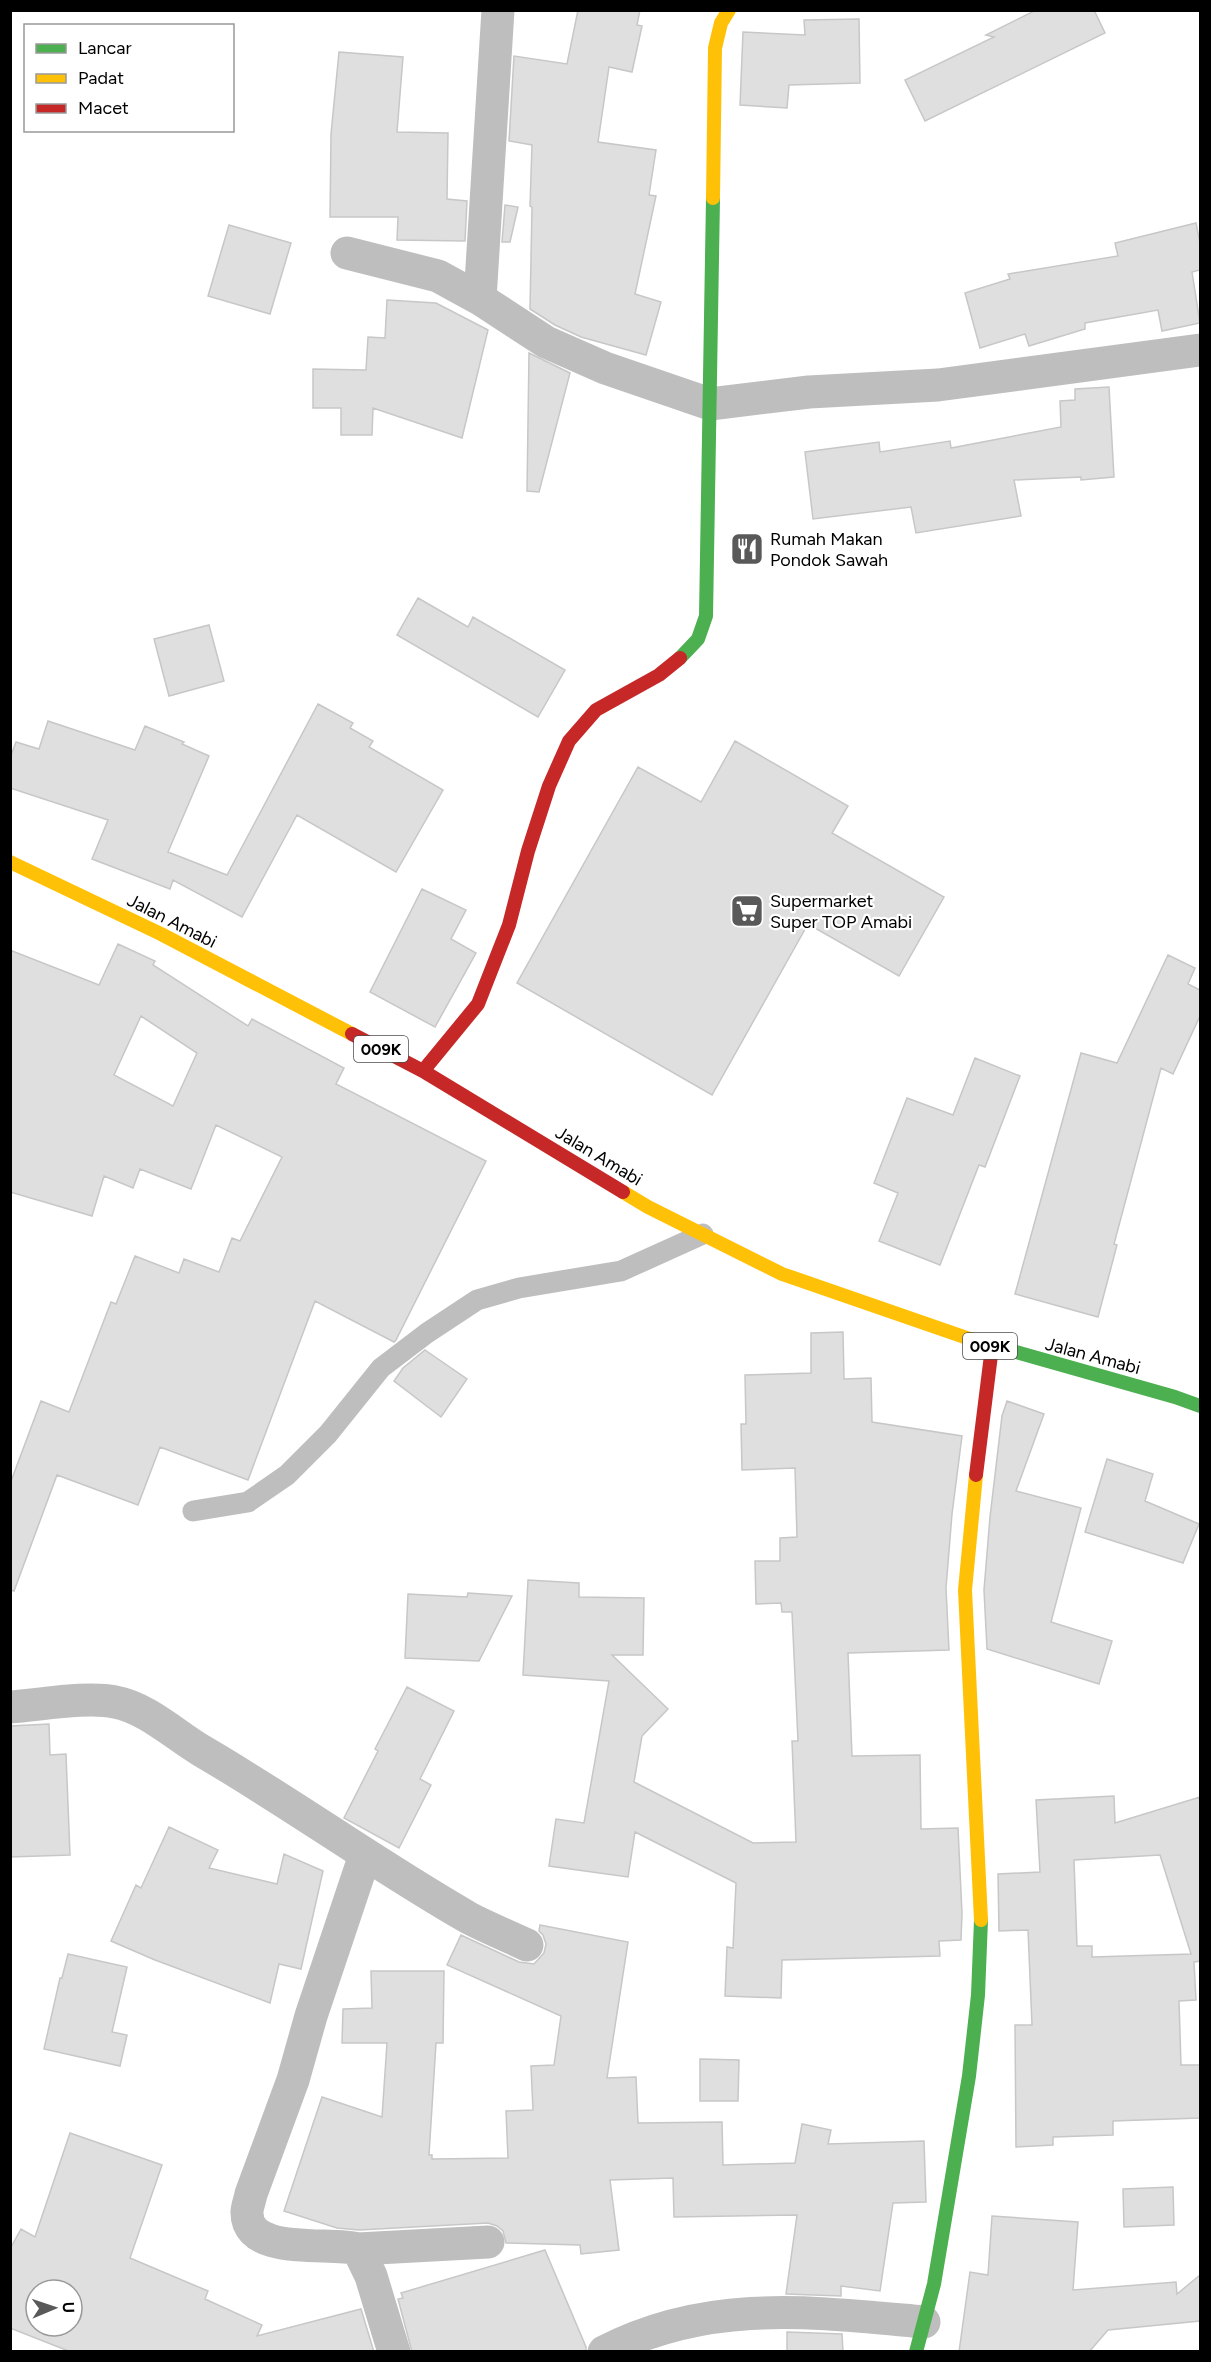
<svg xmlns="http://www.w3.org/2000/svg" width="1211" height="2362" font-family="Figtree,sans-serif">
  <rect width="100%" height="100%" fill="#fff"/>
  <path fill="#dfdfdf" stroke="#c7c7c7" stroke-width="1.5" fill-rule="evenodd" d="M 578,10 L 640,10 L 637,25 L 642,26 L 632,72 L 609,67 L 598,142 L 656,150 L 649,195 L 656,196 L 635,294 L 661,302 L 646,355 L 581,337 L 555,325 L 530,309 L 532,207 L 530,206 L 532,145 L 509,141 L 514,56 L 567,64 Z
    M 1036,10 L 1094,10 L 1105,33 L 925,121 L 905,80 L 994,37 L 986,35 Z
    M 859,19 L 860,83 L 789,85 L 787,108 L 740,105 L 743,32 L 805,35 L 804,20 Z
    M 339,52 L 403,57 L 397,132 L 448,133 L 447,199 L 467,201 L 465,241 L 397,240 L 398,217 L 330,217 L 331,134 Z
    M 505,205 L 518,207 L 510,242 L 502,242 Z
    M 1196,223 L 1200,243 L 1200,270 L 1192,272 L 1200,323 L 1162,331 L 1158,310 L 1085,323 L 1085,329 L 1029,346 L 1025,334 L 980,348 L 965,293 L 1010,279 L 1008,274 L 1118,256 L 1115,243 Z
    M 229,225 L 291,243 L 270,314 L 208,296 Z
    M 387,300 L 436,303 L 488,330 L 462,438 L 373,408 L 372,435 L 341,435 L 341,408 L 313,408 L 313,369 L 366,370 L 368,337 L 385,338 Z
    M 529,353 L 570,373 L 539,492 L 527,491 Z
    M 1109,387 L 1114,477 L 1081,480 L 1081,477 L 1014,480 L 1021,516 L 916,533 L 911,507 L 813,519 L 805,452 L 879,442 L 880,452 L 950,441 L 951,448 L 1061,427 L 1060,401 L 1075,400 L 1075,389 Z
    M 418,598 L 468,627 L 473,617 L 565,670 L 538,717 L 397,635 Z
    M 209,625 L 224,681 L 169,696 L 154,639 Z
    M 318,704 L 353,723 L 350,728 L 373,741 L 369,747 L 443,790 L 396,872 L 297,815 L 242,917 L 173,880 L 170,889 L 92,859 L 108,820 L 10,788 L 10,758 L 16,742 L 39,749 L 48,721 L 135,750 L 145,726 L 184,742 L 182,744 L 209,756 L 168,852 L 227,875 Z
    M 735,741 L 848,806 L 832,833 L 944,897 L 899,976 L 808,924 L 712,1095 L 517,983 L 638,767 L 701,802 Z
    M 422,889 L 466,910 L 451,939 L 476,953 L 435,1027 L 370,992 Z
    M 118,944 L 155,961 L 153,965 L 248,1026 L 252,1019 L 344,1068 L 336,1084 L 486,1161 L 396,1340 L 394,1342 L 315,1301 L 248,1480 L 160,1447 L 138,1505 L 57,1475 L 14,1591 L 10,1590 L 10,1484 L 41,1401 L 69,1412 L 111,1302 L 116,1304 L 135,1256 L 179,1273 L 184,1259 L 219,1272 L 232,1238 L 240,1241 L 282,1157 L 216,1125 L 191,1189 L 140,1169 L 133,1188 L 104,1176 L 92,1216 L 10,1192 L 10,950 L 99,985 ZM 141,1016 L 197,1053 L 173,1106 L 114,1075 Z
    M 1168,955 L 1195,968 L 1188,984 L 1200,990 L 1200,1016 L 1173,1074 L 1161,1068 L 1114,1244 L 1117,1245 L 1098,1317 L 1015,1294 L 1081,1053 L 1117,1063 Z
    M 975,1058 L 1020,1076 L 985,1167 L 979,1165 L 940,1265 L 879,1241 L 898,1193 L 874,1183 L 907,1098 L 953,1115 Z
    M 843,1332 L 844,1379 L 871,1378 L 872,1422 L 962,1436 L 952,1514 L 946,1588 L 949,1650 L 848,1653 L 852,1756 L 920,1755 L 921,1829 L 958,1828 L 962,1913 L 961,1940 L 939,1941 L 940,1956 L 782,1960 L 781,1998 L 725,1996 L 727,1947 L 733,1948 L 736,1883 L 635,1832 L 628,1877 L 549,1866 L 556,1819 L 584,1823 L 609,1681 L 523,1675 L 528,1580 L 579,1583 L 579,1597 L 644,1598 L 643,1655 L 612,1655 L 668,1709 L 642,1736 L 634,1782 L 753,1843 L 796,1842 L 792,1741 L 798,1741 L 792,1612 L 782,1612 L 781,1603 L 756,1604 L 755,1561 L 780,1561 L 780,1538 L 797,1537 L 795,1468 L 742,1470 L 741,1424 L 746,1424 L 745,1375 L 811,1373 L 811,1333 Z
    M 425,1350 L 467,1379 L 441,1417 L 394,1381 L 403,1368 Z
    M 1007,1401 L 1044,1414 L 1016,1491 L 1081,1508 L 1051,1622 L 1112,1641 L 1099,1684 L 987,1649 L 984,1590 L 990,1517 L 1002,1416 Z
    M 1107,1459 L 1153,1474 L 1145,1501 L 1199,1524 L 1183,1563 L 1085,1532 Z
    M 468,1593 L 512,1596 L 479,1661 L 405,1658 L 408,1594 L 467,1597 Z
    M 407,1687 L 454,1711 L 420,1779 L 431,1785 L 399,1848 L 344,1818 L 378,1751 L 375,1749 Z
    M 49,1724 L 50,1755 L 66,1754 L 70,1855 L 10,1857 L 10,1726 Z
    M 1114,1796 L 1115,1823 L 1200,1797 L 1200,1961 L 1194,1962 L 1196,2000 L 1179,2001 L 1181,2065 L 1200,2065 L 1200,2118 L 1113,2121 L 1113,2135 L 1053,2137 L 1053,2145 L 1016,2147 L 1015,2025 L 1032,2025 L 1028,1930 L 999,1931 L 998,1874 L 1040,1872 L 1036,1800 ZM 1160,1855 L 1191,1954 L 1092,1957 L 1092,1946 L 1077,1946 L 1074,1860 Z
    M 169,1827 L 218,1850 L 209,1868 L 277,1884 L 284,1854 L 323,1871 L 301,1969 L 279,1964 L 270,2003 L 155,1960 L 111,1941 L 136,1885 L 141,1888 Z
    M 540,1925 L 628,1942 L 607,2078 L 636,2077 L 638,2123 L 722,2122 L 723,2165 L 795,2163 L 802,2124 L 831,2130 L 828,2144 L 924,2141 L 926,2202 L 893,2203 L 880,2291 L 841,2286 L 841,2296 L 786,2294 L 797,2215 L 674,2217 L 673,2178 L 610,2180 L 619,2250 L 581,2254 L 580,2245 L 506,2243 L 503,2231 L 497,2226 L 488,2223 L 359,2230 L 337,2228 L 284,2211 L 322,2097 L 382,2117 L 387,2043 L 342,2043 L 343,2009 L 372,2008 L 371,1971 L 444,1971 L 443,2043 L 436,2043 L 429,2155 L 432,2155 L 432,2159 L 508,2158 L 506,2111 L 533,2110 L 531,2066 L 554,2065 L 561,2016 L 447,1965 L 461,1935 L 519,1962 L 534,1964 L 544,1953 L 546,1944 L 543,1935 L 539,1931 Z
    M 68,1954 L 127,1967 L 112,2032 L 127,2035 L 120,2066 L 44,2049 L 60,1978 L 62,1978 Z
    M 700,2059 L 739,2060 L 738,2101 L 700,2101 Z
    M 70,2133 L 162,2165 L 130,2258 L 208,2291 L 205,2299 L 262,2325 L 257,2336 L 361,2309 L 374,2352 L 71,2352 L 10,2328 L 10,2249 L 21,2229 L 35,2237 ZM 36,2290 L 72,2290 L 72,2326 L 36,2326 Z
    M 1173,2187 L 1174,2225 L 1124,2227 L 1123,2189 Z
    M 992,2216 L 1078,2222 L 1073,2290 L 1176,2282 L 1177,2294 L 1200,2275 L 1200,2321 L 1108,2330 L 1089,2352 L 959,2352 L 970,2272 L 988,2275 Z
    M 545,2250 L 586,2347 L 586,2352 L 412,2352 L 398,2299 L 403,2298 L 401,2293 Z
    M 787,2332 L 842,2334 L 843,2352 L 787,2352 Z"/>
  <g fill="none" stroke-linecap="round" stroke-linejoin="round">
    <path stroke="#bebebe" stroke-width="21" d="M 193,1511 L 248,1502 L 287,1475 L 328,1434 L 381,1368 L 427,1333 L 477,1300 L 519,1288 L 621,1271 L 703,1234"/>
    <path stroke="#bebebe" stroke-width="33" d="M 347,253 L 438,276 L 480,299 L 546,342 L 605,368 L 710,404 L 809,392 L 938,385 L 1200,350
      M 480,299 L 498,10
      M 10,1707 C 40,1705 87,1696 115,1702 C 147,1708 175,1735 202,1751 C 293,1804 378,1866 469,1918 C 488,1928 508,1936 527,1945
      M 365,1855 L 311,2016 L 293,2080 L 251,2194 C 250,2200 247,2207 247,2212 C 246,2257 330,2241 358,2249 L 371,2276 L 394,2352
      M 358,2249 L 488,2242
      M 604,2352 C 708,2298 812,2312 924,2322"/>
    <path stroke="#4caf50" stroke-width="14" d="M 680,658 L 698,639 L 706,616 L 713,198
      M 970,1339 L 1175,1397 L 1200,1406
      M 916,2352 L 934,2284 L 969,2076 L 978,1995 L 981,1920"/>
    <path stroke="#ffc107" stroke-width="14" d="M 713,198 L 715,48 L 721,23 L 729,10
      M 10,862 L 161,934 L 352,1034
      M 623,1192 L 648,1207 L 782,1274 L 970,1339
      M 976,1475 L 965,1590 L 981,1920"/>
    <path stroke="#c62828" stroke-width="14" d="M 352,1034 L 423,1071 L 623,1192
      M 423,1071 L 478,1004 L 509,925 L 528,851 L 549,786 L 569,741 L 596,710 L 659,675 L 680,658
      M 976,1475 L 992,1347"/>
  </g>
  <defs>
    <g id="restaurant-square" transform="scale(1.725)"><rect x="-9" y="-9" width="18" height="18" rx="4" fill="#595959" stroke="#fff"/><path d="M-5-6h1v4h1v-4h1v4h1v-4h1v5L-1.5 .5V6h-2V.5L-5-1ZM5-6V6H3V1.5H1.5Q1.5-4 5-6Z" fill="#fff"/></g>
    <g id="supermarket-square" transform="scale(1.725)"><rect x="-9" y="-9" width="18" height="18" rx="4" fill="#595959" stroke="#fff"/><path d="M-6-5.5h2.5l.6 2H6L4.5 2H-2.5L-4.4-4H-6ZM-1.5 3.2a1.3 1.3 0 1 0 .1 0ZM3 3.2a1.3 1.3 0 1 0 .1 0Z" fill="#fff"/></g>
  </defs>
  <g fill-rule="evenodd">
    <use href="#restaurant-square" x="747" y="549"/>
    <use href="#supermarket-square" x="747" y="911"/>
  </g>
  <g text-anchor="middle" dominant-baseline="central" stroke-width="4.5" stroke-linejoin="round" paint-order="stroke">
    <g fill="#fff" stroke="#4c4c4c" stroke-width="1.5">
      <rect x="354" y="1036" width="54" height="26" rx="4.5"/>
      <rect x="963" y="1333" width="54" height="26" rx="4.5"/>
    </g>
    <g font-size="16" font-weight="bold" fill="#000">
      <text x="381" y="1049">009K</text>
      <text x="990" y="1346">009K</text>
    </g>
    <g font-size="18" fill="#000" stroke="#fff" text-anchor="start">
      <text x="770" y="539">Rumah Makan<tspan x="770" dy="21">Pondok Sawah</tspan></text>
      <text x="770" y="901">Supermarket<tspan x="770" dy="21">Super TOP Amabi</tspan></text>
    </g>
    <g font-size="18" fill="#000" stroke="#fff">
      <text transform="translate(172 921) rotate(27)">Jalan Amabi</text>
      <text transform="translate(599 1156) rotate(31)">Jalan Amabi</text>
      <text transform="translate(1093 1356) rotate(15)">Jalan Amabi</text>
    </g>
  </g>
  <rect width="1211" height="2362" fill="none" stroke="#000000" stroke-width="24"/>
  <rect x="24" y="24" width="210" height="108" fill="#ffffff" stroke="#999999" stroke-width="1.5"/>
  <rect x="36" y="44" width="30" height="9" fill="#4caf50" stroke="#999999" stroke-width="1.5"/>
  <text x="78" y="54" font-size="18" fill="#000000">Lancar</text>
  <rect x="36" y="74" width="30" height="9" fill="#ffc107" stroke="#999999" stroke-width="1.5"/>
  <text x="78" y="84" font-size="18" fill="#000000">Padat</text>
  <rect x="36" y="104" width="30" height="9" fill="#c62828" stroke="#999999" stroke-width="1.5"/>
  <text x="78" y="114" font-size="18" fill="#000000">Macet</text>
  <g transform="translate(54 2308) rotate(88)"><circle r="28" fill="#ffffff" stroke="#999999" stroke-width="1.5"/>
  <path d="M0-4.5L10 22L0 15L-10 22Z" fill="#595959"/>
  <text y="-9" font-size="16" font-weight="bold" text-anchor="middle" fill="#000000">U</text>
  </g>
</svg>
